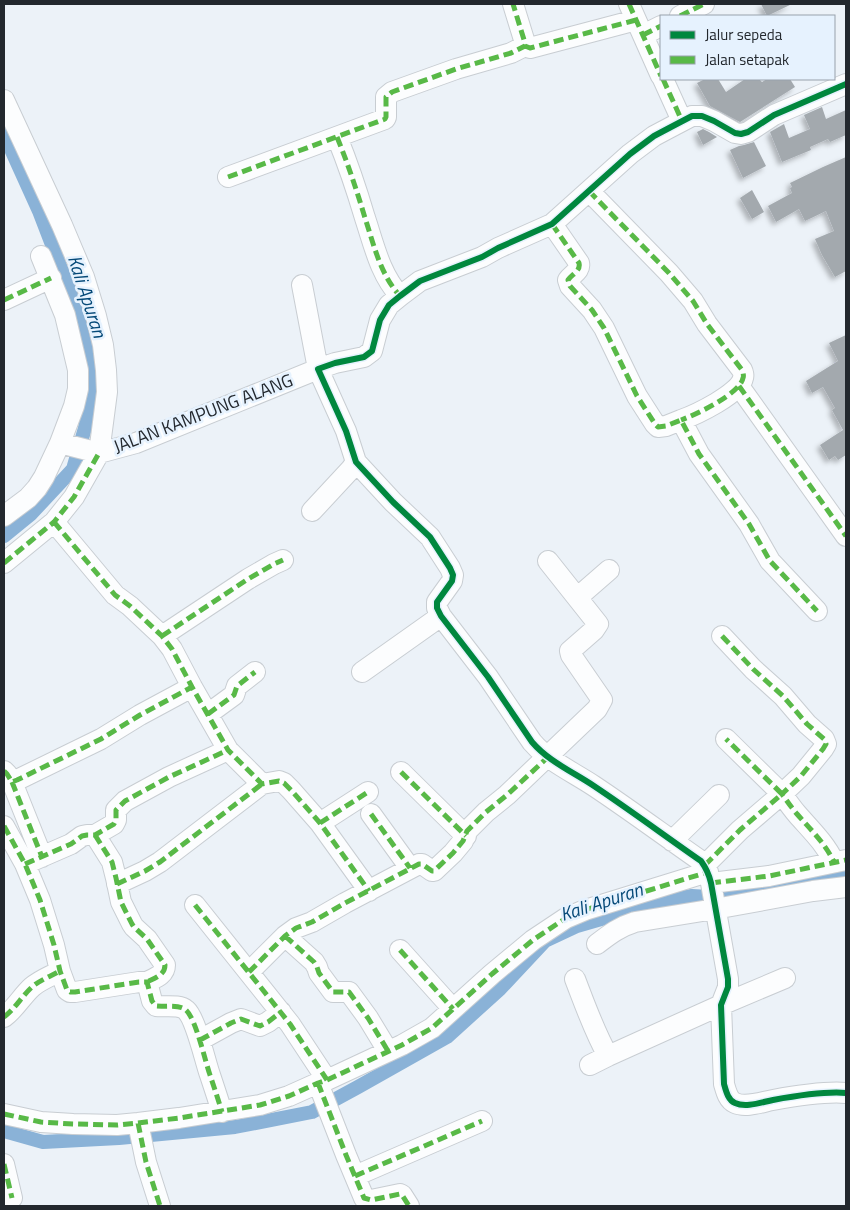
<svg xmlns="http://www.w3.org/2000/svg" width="850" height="1210" font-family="'Titillium Web',sans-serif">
  <defs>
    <filter id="shadow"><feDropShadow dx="-3.5" dy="3.5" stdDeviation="2.5" flood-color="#0004"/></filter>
  </defs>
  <rect width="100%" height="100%" fill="#ecf2f8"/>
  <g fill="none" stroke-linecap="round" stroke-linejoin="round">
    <path stroke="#8ab2d7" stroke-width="14" d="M 4,134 L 39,211 L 81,320 L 93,381 L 85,428 L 73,469 L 31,514 L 4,536
      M 4,1131 L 43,1142 L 119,1138 L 235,1127 L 312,1112 L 358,1087 L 447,1037 L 500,989 L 545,941 L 577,926 L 667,900 L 692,896 L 726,898 L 783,885 L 846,874"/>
  </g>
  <path fill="#a3a9ae" filter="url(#shadow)" d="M 761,4 L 792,4 L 767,16 Z
    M 705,79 L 718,79 L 726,92 L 745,79 L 759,79 L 762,82 L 767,79 L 790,79 L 795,87 L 740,122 L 710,106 L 697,83 Z
    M 822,107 L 826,119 L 846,110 L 846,135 L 830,142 L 828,139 L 810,147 L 811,150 L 782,162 L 770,132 L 784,124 L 789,138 L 810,129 L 804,115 Z
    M 703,129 L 709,132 L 717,137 L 703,145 L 697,132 Z
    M 754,142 L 766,166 L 743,178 L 730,150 L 739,146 L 744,145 Z
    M 846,157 L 846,271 L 835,277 L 822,255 L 815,239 L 834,231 L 826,211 L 805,221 L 799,209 L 776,222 L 768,206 L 792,193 L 790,188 L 792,187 L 790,183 L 823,167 Z
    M 752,190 L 764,212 L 752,219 L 740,198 Z
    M 846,335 L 846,455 L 838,460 L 835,456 L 829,460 L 820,445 L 843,430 L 832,410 L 835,408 L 823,387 L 812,393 L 806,381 L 838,361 L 829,343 Z"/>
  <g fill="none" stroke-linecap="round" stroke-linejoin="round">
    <g stroke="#c8cdd2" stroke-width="22">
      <path id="minor" d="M 629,4 L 661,76
        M 680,16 L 704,4
        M 643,35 L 661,26
        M 525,46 L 530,48 L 636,20
        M 663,79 L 682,121
        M 846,84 L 774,115 L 748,132 L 741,134 L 735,133 L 714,121 L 702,116 L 692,116 L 671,127 L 654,136 L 630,154 L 552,224 L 498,248 L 482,257 L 420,281 L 400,296 L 389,305 L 380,320 L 372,351 L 364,357 L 335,363 L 318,369 L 346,431 L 356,462 L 393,502 L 430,537 L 450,568 L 453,575 L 452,581 L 437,602 L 437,608 L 441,616 L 488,677 L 532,742 C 548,761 573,772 594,786 C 630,810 665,836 701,861 C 706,868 709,874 711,883 L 728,979 L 728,987 L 721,1005 L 724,1084 C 726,1091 728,1100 735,1103 C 746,1108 762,1102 773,1100 C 795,1096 824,1091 846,1093
        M 4,100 L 62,225 L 84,277 L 96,316 L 103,345 L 106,370 L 107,392 L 99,453 L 74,497 L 54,522 L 4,563
        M 337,137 C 348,164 357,191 365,218 C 374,245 380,274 400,296
        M 228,177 L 385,119 L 386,117 L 386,97 L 392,92 L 456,69 L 511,53 L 525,46 L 525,43 L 513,4
        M 589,191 L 669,273 L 693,301 L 707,324 L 742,370 C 743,372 744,376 743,378 C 740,394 695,415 681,420
        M 552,224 L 579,263 C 581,271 572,274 568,280 L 570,286 L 592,310 L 604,328 L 637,396 L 655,424 L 658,427 L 666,426 L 681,420 L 699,454 L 749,524 L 770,561 L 817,611
        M 4,300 L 51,278
        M 739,386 L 846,536
        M 60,443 L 99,453 L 136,443 L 318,369 L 302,285
        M 312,511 L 351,469 L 356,462
        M 4,516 L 28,498 L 37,488 L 44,477 L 60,443 L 74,406 L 78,389 L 78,370 L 65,315 L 41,256
        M 54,522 L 115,595 L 130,606 L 162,636 L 172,649 L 192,687 L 228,750 L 262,784 L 279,781 L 284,783 L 291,790 L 320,823 L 369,891
        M 578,597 L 609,570
        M 162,636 L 248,579 L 274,564 L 283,560
        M 722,636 L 753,669 L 783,696 L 807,724 L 824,739 L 826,744 L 823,749 L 801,776 L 782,794 C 787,801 791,807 797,814 C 810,829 825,843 834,862
        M 362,672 L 441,616
        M 208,714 L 234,695 L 237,686 L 255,672
        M 4,771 L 7,774 L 12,782 L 17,780 L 101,739 L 140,715 L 192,687
        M 401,772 L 466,836
        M 12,782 L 42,857
        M 371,814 L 410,868
        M 320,823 L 368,792
        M 4,826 L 25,864 L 40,900 L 54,945 L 60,971 L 67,990 L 70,992 L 75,992 L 139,982 L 147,982 L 152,1001 L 156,1006 C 165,1007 179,1004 186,1010 C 196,1019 205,1061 210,1075 C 214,1087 218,1099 222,1112
        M 95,835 L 112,862 L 116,878 L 121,902 L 132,924 L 134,927 L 147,939 L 165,965 C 165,975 155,978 147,982
        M 672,841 L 719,795
        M 25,864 L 71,844 L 82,836 L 87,835 L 95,835 L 114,824 L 116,820 L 116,810 L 125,801 L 169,777 L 228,750
        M 705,865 L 740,830 L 782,794 L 726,739
        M 711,883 L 769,876 L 846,860
        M 117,884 L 145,871 L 160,862 L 262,784
        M 195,905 L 290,1024 L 327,1080
        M 285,936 L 314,962 L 317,967 L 319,973 L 333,992 L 349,992 L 368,1018 L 388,1051
        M 597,944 C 610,934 619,927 635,922 L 715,909 L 813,891 L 846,887
        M 400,950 L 453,1009
        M 249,972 L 285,936 L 296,928 L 312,922 L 345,903 L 419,864 L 422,864 L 432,871 L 434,871 L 453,853 L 463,841 L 467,831 L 486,812 L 507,795 L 597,709 L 602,700 L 571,655 L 570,651 L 594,630 L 598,624 L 548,561
        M 575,979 C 585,1005 594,1031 608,1056
        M 4,1017 C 15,1009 22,996 32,987 C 40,980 51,976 60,971
        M 200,1040 L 231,1023 L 241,1019 L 260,1026 L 268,1022 L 281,1012
        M 590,1065 L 608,1056 L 721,1005 L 785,978
        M 318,1083 L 346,1155 L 364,1198 L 371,1200 L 400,1194 L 402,1195 L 409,1206
        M 4,1114 L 41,1122 L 73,1124 L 117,1125 L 138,1123 L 179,1118 L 260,1105 L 289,1096 L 318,1083 L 327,1080 L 402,1045 L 432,1028 L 492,974 L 533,940 L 566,918 L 585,910 L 708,872
        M 138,1123 L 146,1162 L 160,1206
        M 4,1164 L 12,1198
        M 355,1176 L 482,1121"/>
    </g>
    <use href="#minor" stroke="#fcfdfe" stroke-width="20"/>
    <path stroke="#58b947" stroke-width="5" stroke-dasharray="10 5" stroke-linecap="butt" d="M 629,4 L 661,76
      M 680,16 L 704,4
      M 643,35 L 661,26
      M 525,46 L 530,48 L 636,20
      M 663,79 L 682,121
      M 337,137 C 348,164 357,191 365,218 C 374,245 380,274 400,296
      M 228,177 L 385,119 L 386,117 L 386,97 L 392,92 L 456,69 L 511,53 L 525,46 L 525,43 L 513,4
      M 589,191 L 669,273 L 693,301 L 707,324 L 742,370 C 743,372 744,376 743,378 C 740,394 695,415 681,420
      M 552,224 L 579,263 C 581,271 572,274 568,280 L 570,286 L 592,310 L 604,328 L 637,396 L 655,424 L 658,427 L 666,426 L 681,420 L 699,454 L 749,524 L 770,561 L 817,611
      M 4,300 L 51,278
      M 739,386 L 846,536
      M 54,522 L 115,595 L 130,606 L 162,636 L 172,649 L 192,687 L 228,750 L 262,784 L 279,781 L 284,783 L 291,790 L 320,823 L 369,891
      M 4,563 L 54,522 L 74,497 L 99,453
      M 162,636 L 248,579 L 274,564 L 283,560
      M 722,636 L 753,669 L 783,696 L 807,724 L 824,739 L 826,744 L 823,749 L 801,776 L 782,794 C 787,801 791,807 797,814 C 810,829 825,843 834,862
      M 208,714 L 234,695 L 237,686 L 255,672
      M 4,771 L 7,774 L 12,782 L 17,780 L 101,739 L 140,715 L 192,687
      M 401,772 L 466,836
      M 12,782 L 42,857
      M 371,814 L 410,868
      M 320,823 L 368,792
      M 4,826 L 25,864 L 40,900 L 54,945 L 60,971 L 67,990 L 70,992 L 75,992 L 139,982 L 147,982 L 152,1001 L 156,1006 C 165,1007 179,1004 186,1010 C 196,1019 205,1061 210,1075 C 214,1087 218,1099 222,1112
      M 95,835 L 112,862 L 116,878 L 121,902 L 132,924 L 134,927 L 147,939 L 165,965 C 165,975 155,978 147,982
      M 25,864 L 71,844 L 82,836 L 87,835 L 95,835 L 114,824 L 116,820 L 116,810 L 125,801 L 169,777 L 228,750
      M 705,865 L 740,830 L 782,794 L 726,739
      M 711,883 L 769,876 L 846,860
      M 117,884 L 145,871 L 160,862 L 262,784
      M 195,905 L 290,1024 L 327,1080
      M 285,936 L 314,962 L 317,967 L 319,973 L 333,992 L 349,992 L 368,1018 L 388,1051
      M 400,950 L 453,1009
      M 249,972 L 285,936 L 296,928 L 312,922 L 345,903 L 419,864 L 422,864 L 432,871 L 434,871 L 453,853 L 463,841 L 467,831 L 486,812 L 507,795 L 548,757
      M 4,1017 C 15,1009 22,996 32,987 C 40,980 51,976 60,971
      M 200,1040 L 231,1023 L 241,1019 L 260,1026 L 268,1022 L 281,1012
      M 318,1083 L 346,1155 L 364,1198 L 371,1200 L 400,1194 L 402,1195 L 409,1206
      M 4,1114 L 41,1122 L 73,1124 L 117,1125 L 138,1123 L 179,1118 L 260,1105 L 289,1096 L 318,1083 L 327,1080 L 402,1045 L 432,1028 L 492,974 L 533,940 L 566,918 L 585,910 L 708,872
      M 138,1123 L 146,1162 L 160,1206
      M 4,1164 L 12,1198
      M 355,1176 L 482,1121"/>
    <g stroke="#e6f2fe" stroke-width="9">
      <path id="cycleway" d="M 846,84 L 774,115 L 748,132 L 741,134 L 735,133 L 714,121 L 702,116 L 692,116 L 671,127 L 654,136 L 630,154 L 552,224 L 498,248 L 482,257 L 420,281 L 400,296 L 389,305 L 380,320 L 372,351 L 364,357 L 335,363 L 318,369 L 346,431 L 356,462 L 393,502 L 430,537 L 450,568 L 453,575 L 452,581 L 437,602 L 437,608 L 441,616 L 488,677 L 532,742 C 548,761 573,772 594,786 C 630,810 665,836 701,861 C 706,868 709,874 711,883 L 728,979 L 728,987 L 721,1005 L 724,1084 C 726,1091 728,1100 735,1103 C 746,1108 762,1102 773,1100 C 795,1096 824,1091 846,1093"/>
    </g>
    <use href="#cycleway" stroke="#00873e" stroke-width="6"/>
  </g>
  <g text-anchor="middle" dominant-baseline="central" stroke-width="5" stroke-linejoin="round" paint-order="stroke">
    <g font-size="18" fill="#23282e" stroke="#e6f2fe">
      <text transform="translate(203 413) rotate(-21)">JALAN KAMPUNG ALANG</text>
    </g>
    <g font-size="19" font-style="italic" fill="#054978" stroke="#e6f2fe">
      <text transform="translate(88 296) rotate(72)">Kali Apuran</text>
      <text transform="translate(601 901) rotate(-18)">Kali Apuran</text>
    </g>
  </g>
  <rect width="850" height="1210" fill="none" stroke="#23282e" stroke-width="10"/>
  <rect x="660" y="15" width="175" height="65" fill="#e6f2fe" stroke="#98a1ab"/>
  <rect x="670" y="31" width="25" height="8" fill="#00873e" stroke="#98a1ab"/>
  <text x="705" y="40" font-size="15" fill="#23282e">Jalur sepeda</text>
  <rect x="670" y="56" width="25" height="8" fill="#58b947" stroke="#98a1ab"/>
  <text x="705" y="65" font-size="15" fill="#23282e">Jalan setapak</text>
</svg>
